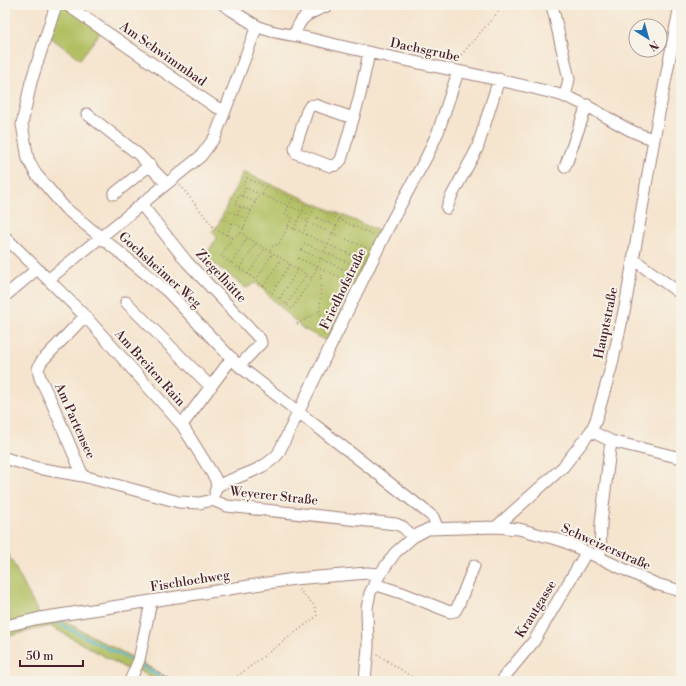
<svg xmlns="http://www.w3.org/2000/svg" width="686" height="686" font-family="'Libre Bodoni',serif">
  <rect width="100%" height="100%" fill="#f7f3e8"/>
  <filter id="ink" filterUnits="userSpaceOnUse"><feTurbulence type="fractalNoise" baseFrequency=".025" numOctaves="2"/><feDisplacementMap in="SourceGraphic" scale="8" xChannelSelector="R" yChannelSelector="G"/><feConvolveMatrix kernelMatrix="1 2 1 2 8 2 1 2 1" color-interpolation-filters="sRGB"/></filter>
  <filter id="wash" filterUnits="userSpaceOnUse"><feTurbulence type="fractalNoise" baseFrequency=".012" numOctaves="4" result="noise"/><feDisplacementMap in="SourceGraphic" scale="16" xChannelSelector="R" yChannelSelector="G"/><feGaussianBlur stdDeviation="0.9" result="paint"/><feColorMatrix in="noise" values="0 0 0 0 0 0 0 0 0 0 0 0 0 0 0 0 0 1.4 0 .05"/><feComposite in="paint" operator="in"/></filter>
  <g filter="url(#wash)">
    <rect width="100%" height="100%" fill="#f5e4ce"/>
    <path fill="#b1bf61" stroke="#7e6f46" d="M 57,5 L 64,5 L 103,29 L 80,59 L 47,35 Z
      M 243,172 L 381,232 L 326,341 L 302,328 L 256,283 L 246,288 L 205,257 L 217,237 L 212,231 L 217,227 Z
      M 5,548 L 41,618 L 54,616 L 139,661 L 172,681 L 157,681 L 136,669 L 134,673 L 50,626 L 5,637 Z"/>
    <g fill="none" stroke-linecap="round" stroke-linejoin="round">
      <path stroke="#59b8d7" stroke-width="2.5" d="M 54,621 L 134,662
        M 16,629 L 29,627
        M 142,666 L 166,681"/>
    </g>
  </g>
  <g filter="url(#ink)">
    <g fill="none" stroke-linecap="round" stroke-linejoin="round">
      <g stroke="#a0827c" stroke-width="13">
        <path id="minor" d="M 56,5 L 31,82 L 22,124 L 28,159 L 36,174 L 65,208 L 167,291 L 239,366 L 423,509 L 433,517 L 437,527
          M 67,5 L 214,106 L 225,111
          M 224,5 C 235,12 246,20 257,26 C 272,34 299,35 316,40 C 398,61 482,73 564,96 C 596,106 621,131 654,139
          M 552,5 L 569,79 L 565,97
          M 295,34 C 301,14 311,13 329,5
          M 87,114 L 138,154 L 166,183
          M 353,118 L 315,105 L 310,106 L 307,111 L 295,148 L 296,153 L 330,166 L 336,165 L 341,160 L 359,99 L 369,53
          M 565,167 L 587,105
          M 114,194 L 150,165
          M 141,204 L 187,262 L 260,339 L 261,343 L 239,366
          M 447,208 L 451,197 L 477,149 L 499,79
          M 5,237 L 85,316 L 182,425 L 215,478 L 217,486 L 215,492
          M 633,259 L 681,294
          M 49,279 L 201,156 L 215,137 L 257,26
          M 5,296 L 37,269
          M 126,302 L 211,387
          M 182,425 L 232,358
          M 591,431 L 611,441 L 681,458
          M 5,458 L 37,468 L 83,476 L 179,502 L 200,503 L 212,500 L 227,506 L 396,524 L 403,527 L 413,537
          M 83,476 L 52,403 L 40,378 L 38,369 L 41,362 L 85,316
          M 217,486 C 237,476 263,471 278,454 L 388,228 L 427,156 L 438,132 L 458,72
          M 496,527 L 563,467 L 591,431 L 596,420 L 611,368 L 625,307 L 654,139 L 680,5
          M 600,559 L 601,523 L 611,441
          M 374,584 L 405,594 L 450,612 L 455,611 L 458,606 L 474,566
          M 5,626 L 40,618 L 294,579 L 367,573 L 380,574
          M 504,677 L 534,641 L 586,553
          M 130,681 L 139,660 L 151,602
          M 365,681 L 368,647 L 367,608 L 370,593 L 380,574 L 395,553 L 413,537 L 428,529 L 496,527 L 519,529 L 563,541 L 656,584 L 681,591"/>
      </g>
      <path stroke="#a0827c" stroke-width="1.5" stroke-dasharray="1 3" stroke-linecap="butt" d="M 456,61 L 504,5
        M 247,178 L 266,187 L 262,195 L 243,187 Z
        M 180,185 L 215,229 L 232,238 L 241,233 L 312,278
        M 266,187 L 314,208 L 303,233
        M 262,195 L 311,215
        M 242,196 L 246,188
        M 251,211 L 235,204 L 239,195 L 255,202
        M 320,211 L 374,235
        M 237,215 L 241,206
        M 299,217 L 308,221
        M 317,218 L 336,226
        M 313,225 L 367,248
        M 288,226 L 360,259
        M 244,228 L 225,220 L 229,211 L 248,220
        M 294,229 L 305,205
        M 241,233 L 259,194
        M 227,235 L 232,223
        M 232,238 L 221,256 L 256,280 L 292,309 L 312,278 L 341,216
        M 304,243 L 358,267
        M 270,250 L 273,246 L 279,244 L 292,218 L 285,214 L 292,199
        M 301,250 L 354,274
        M 298,258 L 351,282
        M 232,263 L 248,237
        M 359,263 L 362,256 L 364,257
        M 240,268 L 256,243
        M 248,274 L 265,248
        M 321,274 L 320,311 L 324,336
        M 256,280 L 273,253
        M 264,286 L 281,259
        M 272,293 L 290,264
        M 280,298 L 298,269
        M 287,304 L 306,275
        M 297,324 L 320,311
        M 377,654 L 418,681
        M 147,665 L 172,681
        M 231,681 L 317,616 L 315,606 L 297,588"/>
      <use href="#minor" stroke="#fff" stroke-width="11"/>
    </g>
  </g>
  <g text-anchor="middle" dominant-baseline="central" stroke-width="4" stroke-linejoin="round" paint-order="stroke">
    <g font-size="13" fill="#4a1f2b" stroke="#f7f3e8">
      <text transform="translate(425 50) rotate(12)">Dachsgrube</text>
      <text transform="translate(163 54) rotate(35)">Am Schwimmbad</text>
      <text transform="translate(160 270) rotate(42)">Gochsheimer Weg</text>
      <text transform="translate(221 276) rotate(47)">Ziegelhütte</text>
      <text transform="translate(343 289) rotate(-64)">Friedhofstraße</text>
      <text transform="translate(606 323) rotate(-78)">Hauptstraße</text>
      <text transform="translate(150 368) rotate(48)">Am Breiten Rain</text>
      <text transform="translate(75 421) rotate(66)">Am Partensee</text>
      <text transform="translate(274 496) rotate(6)">Weyerer Straße</text>
      <text transform="translate(606 547) rotate(24)">Schweizerstraße</text>
      <text transform="translate(190 581) rotate(-9)">Fischlochweg</text>
      <text transform="translate(536 609) rotate(-58)">Krautgasse</text>
    </g>
  </g>
  <rect width="686" height="686" fill="none" stroke="#f7f3e8" stroke-width="20"/>
  <g transform="translate(648 38) rotate(143)"><circle r="19" fill="#f7f3e8" stroke="#b29e9c"/>
  <path d="M0-3L7 15L0 10L-7 15Z" fill="#1f6fb2"/>
  <text y="-6" font-size="11" font-weight="bold" text-anchor="middle" fill="#4a1f2b">N</text>
  </g>
  <path d="M20 660v6h63v-6" fill="none" stroke="#4a1f2b" stroke-width="2"/>
  <text x="26" y="660" font-size="12" fill="#4a1f2b" stroke="#f7f3e8" stroke-width="3" paint-order="stroke">50 m</text>
</svg>
